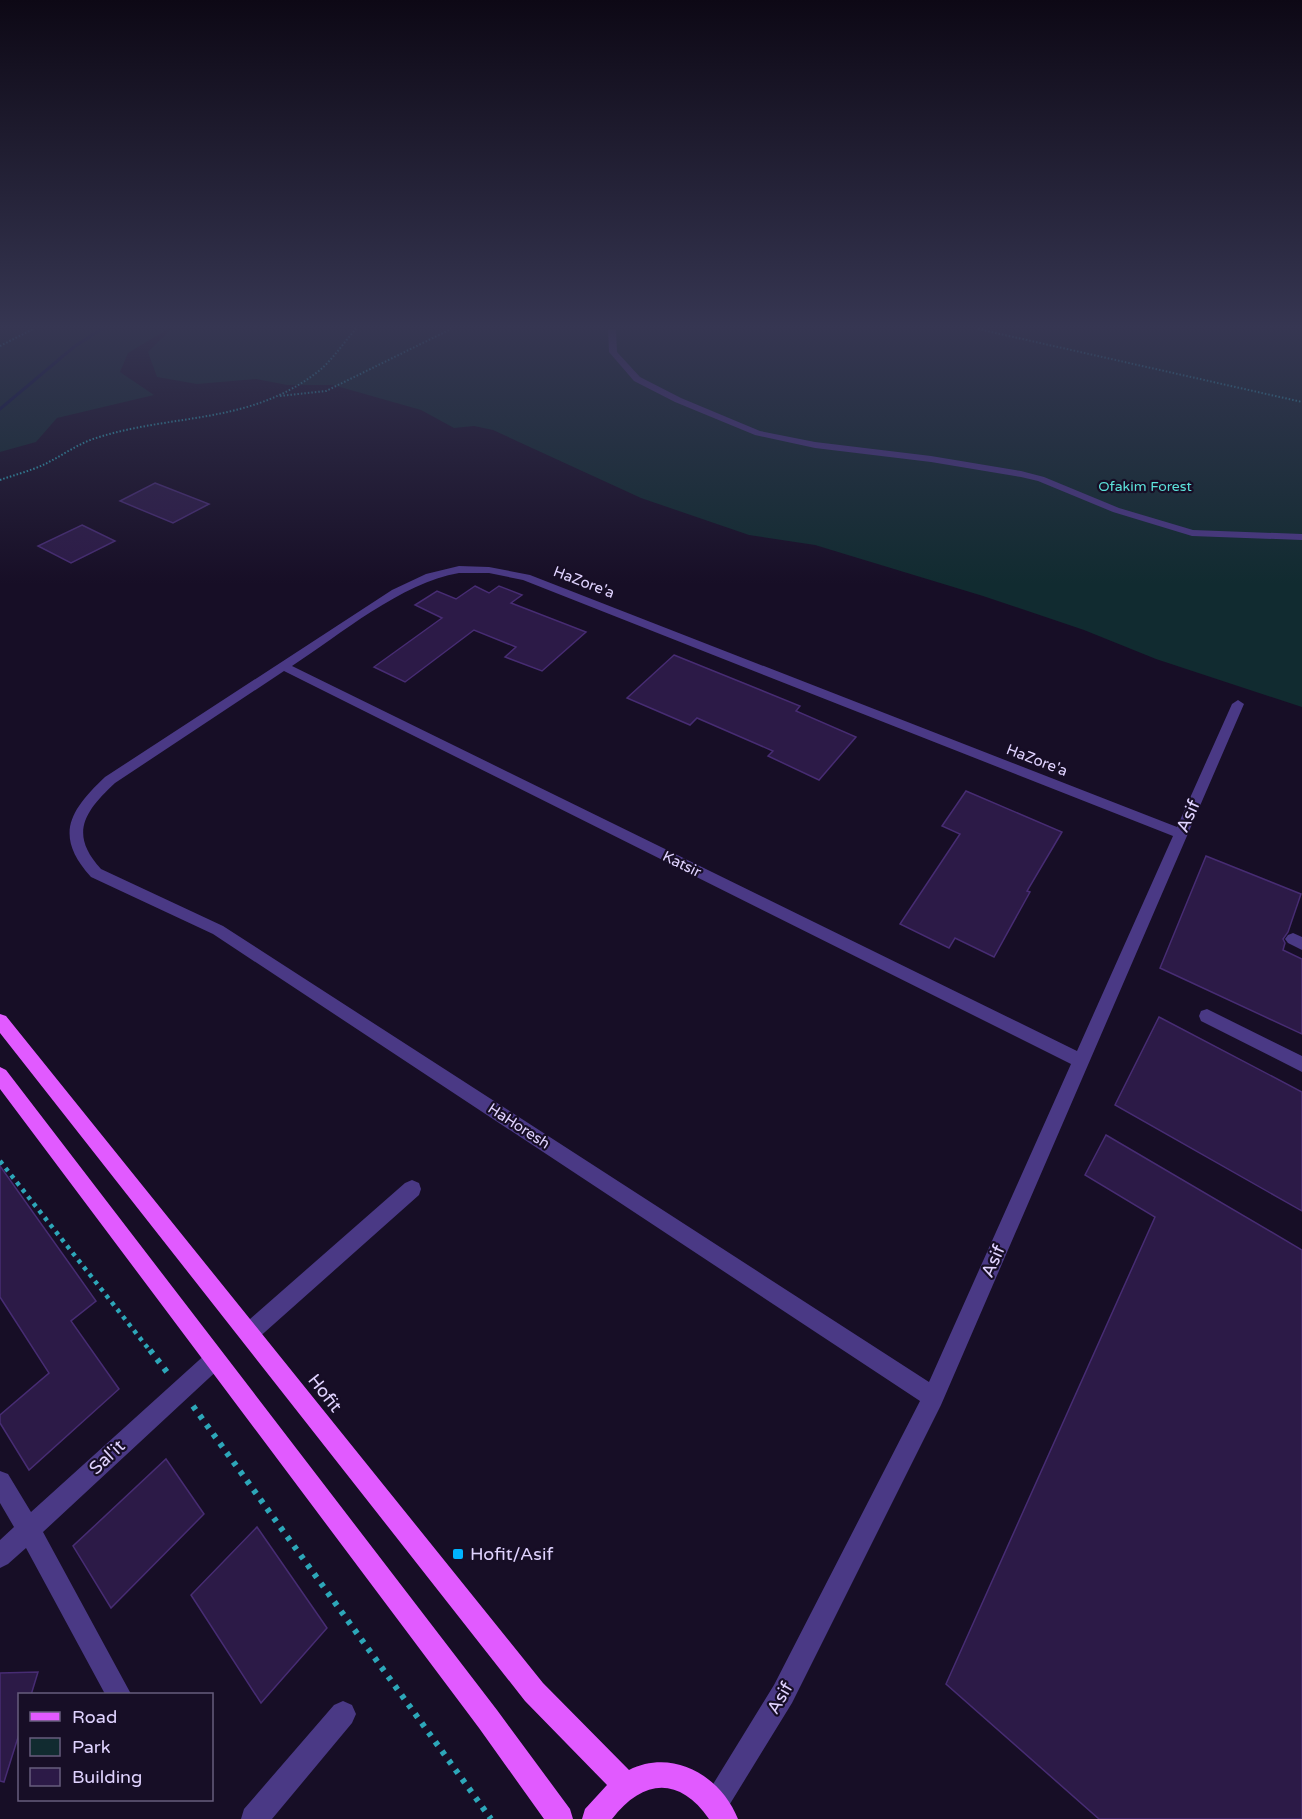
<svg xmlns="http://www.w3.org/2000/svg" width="1302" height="1819" font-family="'Varela Round',sans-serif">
  <rect width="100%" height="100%" fill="#170e26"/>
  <path fill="#112b30" d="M 0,329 L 168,329 L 128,353 L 120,372 L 154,395 L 57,418 L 36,442 L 0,452 Z
    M 171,329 L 1302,329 L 1302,707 L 1156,659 L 1084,630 L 983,596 L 815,545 L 749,535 L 641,498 L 493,430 L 474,426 L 454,428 L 421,410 L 333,385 L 287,385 L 256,379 L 197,384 L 157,377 L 148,352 Z"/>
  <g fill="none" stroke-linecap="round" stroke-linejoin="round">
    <path stroke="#091344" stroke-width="3" d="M 0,409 L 75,346 L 102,329"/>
  </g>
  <path fill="#2c1a47" stroke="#472c73" stroke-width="1.5" d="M 155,483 L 209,504 L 173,523 L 120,501 Z
    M 82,525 L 115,541 L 71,563 L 38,546 Z
    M 475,586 L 489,593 L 499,586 L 522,595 L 511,603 L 586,632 L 542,671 L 505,657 L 516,647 L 474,630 L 405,682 L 374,667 L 442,618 L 415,605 L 437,591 L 456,599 Z
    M 674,655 L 800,706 L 796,711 L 856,737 L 819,780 L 768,756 L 773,751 L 697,718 L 690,725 L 627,698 Z
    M 966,791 L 1062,832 L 1027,891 L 1030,892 L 994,957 L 955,938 L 949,948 L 900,924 L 960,834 L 942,826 Z
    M 1206,856 L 1301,894 L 1288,932 L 1283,939 L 1285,943 L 1283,950 L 1302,959 L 1302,1034 L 1160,968 Z
    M 1159,1017 L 1302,1092 L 1302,1211 L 1115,1105 Z
    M 1106,1135 L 1302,1250 L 1302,1819 L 1099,1819 L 946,1684 L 1155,1217 L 1085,1175 Z
    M 0,1166 L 96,1301 L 71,1321 L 119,1389 L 29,1470 L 0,1423 L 0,1415 L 49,1373 L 0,1297 Z
    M 166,1459 L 204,1514 L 111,1608 L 73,1546 Z
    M 257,1527 L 327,1628 L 261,1703 L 191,1595 Z
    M 38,1672 L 31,1695 L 20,1695 L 20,1731 L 4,1782 L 0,1781 L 0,1673 Z"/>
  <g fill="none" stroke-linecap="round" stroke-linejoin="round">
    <path stroke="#2da7b9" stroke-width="2" stroke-dasharray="1.5 2" stroke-linecap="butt" d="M 978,329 L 1302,402
      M 0,346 L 33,329
      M 280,396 L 326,391 L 451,329
      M 0,480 C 14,475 30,471 43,465 C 60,457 77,444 96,438 C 174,413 251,425 320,370 C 333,359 344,342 356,329"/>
    <path stroke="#2da7b9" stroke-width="4.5" stroke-dasharray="4 5" stroke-linecap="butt" d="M 0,1161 L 151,1352"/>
    <path stroke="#2da7b9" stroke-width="6" stroke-dasharray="4.5 7" stroke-linecap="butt" d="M 150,1350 L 170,1376
      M 193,1406 L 491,1819"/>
    <path fill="#4a3985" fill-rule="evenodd" d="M 608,329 L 616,329 L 617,352 L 640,377 L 681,398 L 760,431 L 815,442 L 931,456 L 1021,471 L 1044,477 L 1119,508 L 1193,530 L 1302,534 L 1302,540 L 1192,536 L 1113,512 L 1038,481 L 1021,477 L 931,462 L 815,448 L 755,435 L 675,402 L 634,381 L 609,352 Z
      M 459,566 L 489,567 L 530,575 L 1177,827 L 1232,704 L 1238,700 L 1244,704 L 941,1405 L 792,1703 L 725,1812 L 716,1816 L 707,1812 L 703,1803 L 707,1794 L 774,1685 L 920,1401 L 213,934 L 91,877 C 54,836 69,811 105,777 L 392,590 L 426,574 ZM 459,573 L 489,573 L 523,580 L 1173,836 L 1077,1051 L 292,666 C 341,634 401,583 459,573 ZM 284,671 L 1071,1064 L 929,1382 L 223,926 L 101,869 C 69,834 84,812 115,783 Z
      M 1293,933 L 1302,937 L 1302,950 L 1288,943 L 1285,939 L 1288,935 Z
      M 1207,1009 L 1302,1056 L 1302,1072 L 1201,1021 L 1199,1016 L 1201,1011 Z
      M 412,1180 L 419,1183 L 421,1189 L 419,1195 L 256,1340 L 249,1343 L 242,1340 L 239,1333 L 242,1326 L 405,1183 Z
      M 215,1349 L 222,1352 L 225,1359 L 222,1366 L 43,1532 L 131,1694 L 105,1694 L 26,1548 L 8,1564 L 0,1568 L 0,1540 L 14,1527 L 0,1503 L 0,1471 L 8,1474 L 31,1512 L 208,1352 Z
      M 343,1701 L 352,1705 L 356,1714 L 352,1723 L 272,1819 L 241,1819 L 244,1809 L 334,1705 Z"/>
    <path fill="#e15aff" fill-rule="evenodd" d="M 0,1014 L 6,1016 L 543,1683 L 629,1770 C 673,1748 721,1776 738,1819 L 709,1819 C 679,1776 643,1779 612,1819 L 582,1819 L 585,1809 L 607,1785 L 525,1701 L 0,1033 Z
      M 0,1067 L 6,1070 L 497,1710 L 570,1809 L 573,1819 L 544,1819 L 479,1728 L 0,1089 Z"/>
  </g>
  <linearGradient id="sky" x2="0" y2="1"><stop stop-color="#0d0815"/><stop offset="0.56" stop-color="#363652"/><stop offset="1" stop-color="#363652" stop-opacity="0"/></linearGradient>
  <rect width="1302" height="584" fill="url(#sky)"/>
  <rect fill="#00b4fe" stroke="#170e26" stroke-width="2" x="452" y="1548" width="12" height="12" rx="3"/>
  <g text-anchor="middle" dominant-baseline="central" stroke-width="4.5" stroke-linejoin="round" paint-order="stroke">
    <g font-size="14" fill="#5ce2da" stroke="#170e26">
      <text x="1145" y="486">Ofakim Forest</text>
    </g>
    <g font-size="15" fill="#e0d3ff" stroke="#170e26">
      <text transform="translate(584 582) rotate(21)">HaZore'a</text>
      <text transform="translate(1037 760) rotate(21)">HaZore'a</text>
      <text transform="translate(682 864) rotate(26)">Katsir</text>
      <text transform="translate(519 1126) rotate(33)">HaHoresh</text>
    </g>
    <g font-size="18" fill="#e0d3ff" stroke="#170e26">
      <text transform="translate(1188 816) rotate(-66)">Asif</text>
      <text transform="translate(993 1261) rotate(-66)">Asif</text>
      <text transform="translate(325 1393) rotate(52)">Hofit</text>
      <text transform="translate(107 1457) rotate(-43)">Sal'it</text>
      <text transform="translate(780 1698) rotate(-60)">Asif</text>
    </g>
    <g font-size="18" fill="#e0d3ff" stroke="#170e26" text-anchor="start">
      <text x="470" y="1554">Hofit/Asif</text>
    </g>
  </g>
  <rect x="18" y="1693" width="195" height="108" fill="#170e26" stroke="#675d7d" stroke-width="1.5"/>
  <rect x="30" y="1712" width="30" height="9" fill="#e15aff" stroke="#675d7d" stroke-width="1.5"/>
  <text x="72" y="1723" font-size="18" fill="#e0d3ff">Road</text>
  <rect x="30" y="1738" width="30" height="18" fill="#112b30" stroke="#675d7d" stroke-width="1.5"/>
  <text x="72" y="1753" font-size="18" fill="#e0d3ff">Park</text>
  <rect x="30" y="1768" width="30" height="18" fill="#2c1a47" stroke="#675d7d" stroke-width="1.5"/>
  <text x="72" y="1783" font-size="18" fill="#e0d3ff">Building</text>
</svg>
